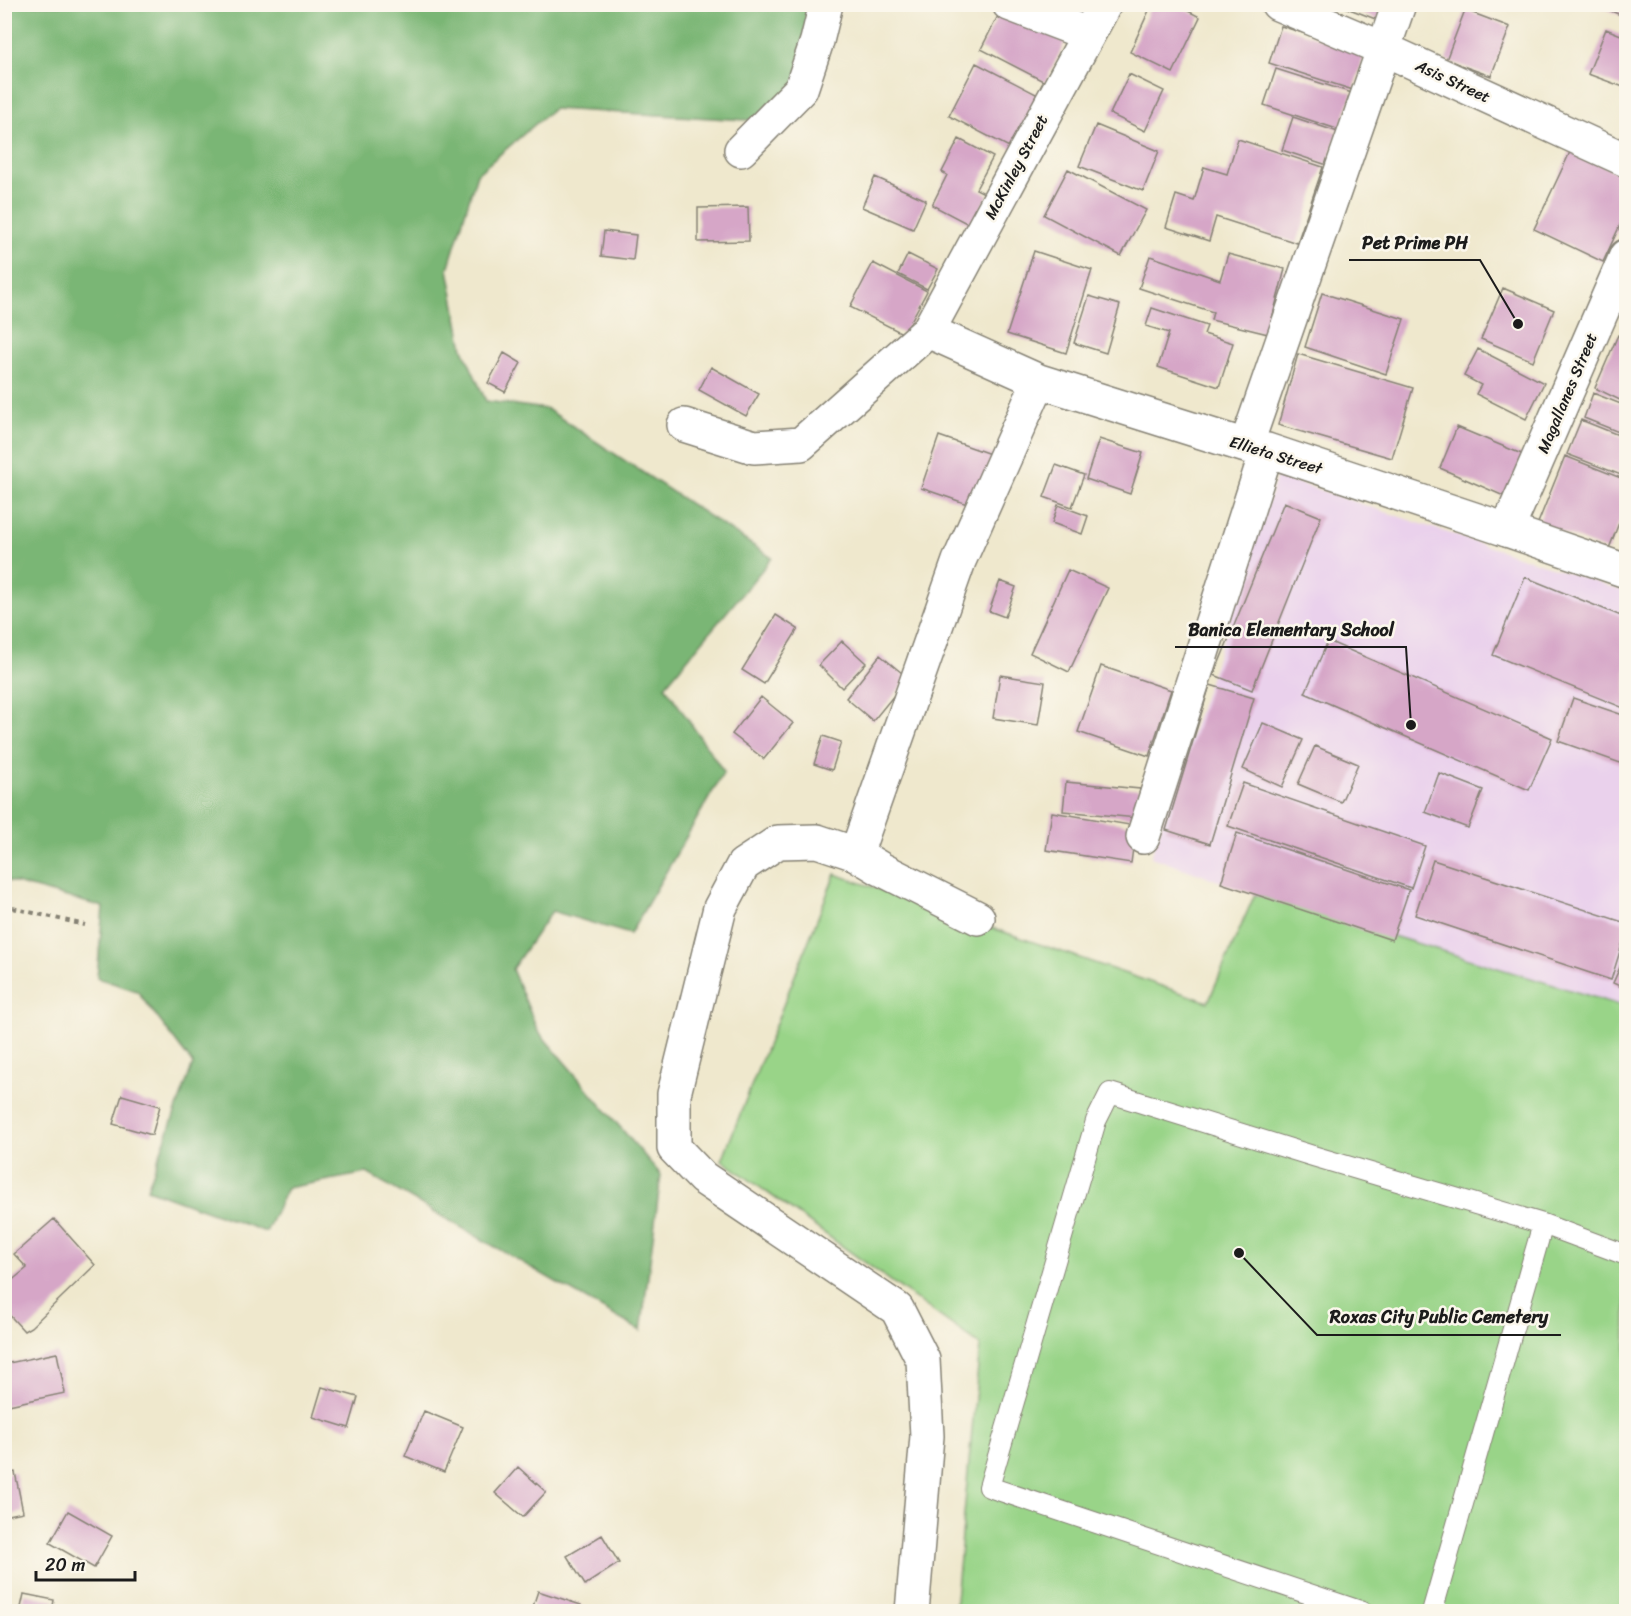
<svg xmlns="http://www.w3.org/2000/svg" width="1631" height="1616" font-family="Sriracha,sans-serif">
  <rect width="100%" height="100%" fill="#fbf7ec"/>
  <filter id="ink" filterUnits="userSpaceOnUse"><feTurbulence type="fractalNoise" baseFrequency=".0167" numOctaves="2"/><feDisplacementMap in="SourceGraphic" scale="12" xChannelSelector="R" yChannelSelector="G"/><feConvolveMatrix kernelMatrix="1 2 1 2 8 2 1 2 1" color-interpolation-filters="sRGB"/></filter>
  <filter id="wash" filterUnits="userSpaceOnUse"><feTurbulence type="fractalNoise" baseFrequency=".008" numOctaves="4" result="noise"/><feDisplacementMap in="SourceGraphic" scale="24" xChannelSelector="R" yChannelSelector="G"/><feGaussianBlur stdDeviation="1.35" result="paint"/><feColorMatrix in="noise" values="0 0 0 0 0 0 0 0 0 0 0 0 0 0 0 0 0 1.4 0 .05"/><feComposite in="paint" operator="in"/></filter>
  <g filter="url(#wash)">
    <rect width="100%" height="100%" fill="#efe8cd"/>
    <path fill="#ead1ec" d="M 1277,476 L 1626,592 L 1626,1007 L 1255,894 L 1151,857 Z"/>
    <path fill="#99d488" stroke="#5a7852" stroke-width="1.5" d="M 835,874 L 1208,1002 L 1255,894 L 1626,1007 L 1626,1611 L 961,1612 L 955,1610 L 980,1345 L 722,1160 Z"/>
    <path fill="#7ab674" stroke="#4b6948" stroke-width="1.5" d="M 4,5 L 827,5 L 798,123 L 553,109 L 477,174 L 448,269 L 463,349 L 486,401 L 547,409 L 772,558 L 665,686 L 724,772 L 630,934 L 552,911 L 512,969 L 538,1031 L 661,1175 L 641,1331 L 367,1173 L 287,1188 L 266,1232 L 147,1189 L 193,1064 L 137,991 L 97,978 L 103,907 L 5,880 Z"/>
    <g id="blocks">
      <path fill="#d6a6c7" d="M 1152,4 L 1174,4 L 1200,17 L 1173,73 L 1130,52 Z
        M 1595,4 L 1626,4 L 1626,13 L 1625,17 Z
        M 1339,5 L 1384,5 L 1378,20 Z
        M 1001,10 L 1065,42 L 1045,82 L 981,49 Z
        M 1465,10 L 1510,27 L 1491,76 L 1446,60 Z
        M 1281,26 L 1365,53 L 1353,90 L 1269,63 Z
        M 1606,29 L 1626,37 L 1626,88 L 1588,74 Z
        M 976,63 L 1040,96 L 1013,149 L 949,116 Z
        M 1276,69 L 1352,93 L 1340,130 L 1264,105 Z
        M 1129,74 L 1164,91 L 1145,131 L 1110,114 Z
        M 1293,117 L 1338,132 L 1327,165 L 1282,150 Z
        M 1096,125 L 1159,151 L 1143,191 L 1079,166 Z
        M 959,139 L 993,157 L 976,189 L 988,195 L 972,226 L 932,205 L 947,175 L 942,172 Z
        M 1238,139 L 1323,167 L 1297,243 L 1216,217 L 1209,241 L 1166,227 L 1176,195 L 1194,201 L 1204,167 L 1227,174 Z
        M 1571,150 L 1626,177 L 1626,212 L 1603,262 L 1534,229 Z
        M 1068,169 L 1146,210 L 1121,256 L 1044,215 Z
        M 875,177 L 926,200 L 913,229 L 862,207 Z
        M 748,207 L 749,241 L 698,242 L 698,208 Z
        M 604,231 L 636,235 L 633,260 L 601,256 Z
        M 1034,251 L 1092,270 L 1066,353 L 1007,334 Z
        M 908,254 L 938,269 L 927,289 L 898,274 Z
        M 1228,254 L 1285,269 L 1268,334 L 1211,320 L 1213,312 L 1139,288 L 1150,256 L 1220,280 Z
        M 873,263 L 927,291 L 904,334 L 850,307 Z
        M 1503,288 L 1554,310 L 1533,361 L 1481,339 Z
        M 1322,293 L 1404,319 L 1386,374 L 1305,347 Z
        M 1089,296 L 1120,305 L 1106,353 L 1074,343 Z
        M 1152,308 L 1207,326 L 1204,334 L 1233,343 L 1219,387 L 1158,367 L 1169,333 L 1146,326 Z
        M 1618,335 L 1626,339 L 1626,403 L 1595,388 Z
        M 1478,349 L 1544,383 L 1526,419 L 1476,394 L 1481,385 L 1464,376 Z
        M 504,353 L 521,363 L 505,392 L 488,383 Z
        M 1298,354 L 1413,388 L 1392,458 L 1278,425 Z
        M 711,367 L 759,394 L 746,416 L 699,390 Z
        M 1593,393 L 1626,406 L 1626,435 L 1584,418 Z
        M 1581,420 L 1626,438 L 1626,477 L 1567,454 Z
        M 1457,427 L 1524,455 L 1506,497 L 1440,468 Z
        M 939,436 L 993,455 L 976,507 L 921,488 Z
        M 1099,439 L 1143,453 L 1130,494 L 1086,479 Z
        M 1565,456 L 1626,480 L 1626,505 L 1608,551 L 1538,523 Z
        M 1056,465 L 1084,475 L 1072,507 L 1044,497 Z
        M 1284,502 L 1321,517 L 1252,690 L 1214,675 Z
        M 1058,505 L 1088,516 L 1082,534 L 1052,523 Z
        M 1068,570 L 1108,588 L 1069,672 L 1030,653 Z
        M 1525,577 L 1626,618 L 1626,709 L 1493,655 Z
        M 1000,581 L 1016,587 L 1005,617 L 989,611 Z
        M 776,615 L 798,629 L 764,684 L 742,670 Z
        M 842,641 L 866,663 L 842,688 L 819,665 Z
        M 1328,641 L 1552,738 L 1529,790 L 1305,693 Z
        M 880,655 L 908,678 L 873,721 L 846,698 Z
        M 1101,666 L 1171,690 L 1149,756 L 1078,732 Z
        M 1000,675 L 1045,682 L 1038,725 L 993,718 Z
        M 1210,685 L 1254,698 L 1210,844 L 1166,830 Z
        M 761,697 L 793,723 L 764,759 L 732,734 Z
        M 1573,698 L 1626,716 L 1626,765 L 1558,741 Z
        M 1263,723 L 1303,740 L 1282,787 L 1243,769 Z
        M 823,736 L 841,742 L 832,770 L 814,764 Z
        M 1315,746 L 1358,764 L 1341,802 L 1298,784 Z
        M 1439,773 L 1483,790 L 1468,828 L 1425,812 Z
        M 1066,782 L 1140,789 L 1137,818 L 1063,811 Z
        M 1243,783 L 1425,846 L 1411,888 L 1228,826 Z
        M 1052,812 L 1136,826 L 1131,863 L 1046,850 Z
        M 1237,833 L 1409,890 L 1392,940 L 1221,883 Z
        M 1433,860 L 1626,923 L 1626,932 L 1611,980 L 1415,915 Z
        M 1626,954 L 1626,989 L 1613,983 Z
        M 122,1095 L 160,1106 L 152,1135 L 113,1124 Z
        M 54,1219 L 95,1265 L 31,1327 L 24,1331 L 4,1309 L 4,1287 L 27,1268 L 14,1254 Z
        M 57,1353 L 65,1393 L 4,1406 L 4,1364 Z
        M 322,1387 L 358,1397 L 349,1428 L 313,1417 Z
        M 424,1411 L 463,1427 L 444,1472 L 405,1456 Z
        M 518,1467 L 546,1492 L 523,1517 L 495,1493 Z
        M 15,1472 L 23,1512 L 4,1516 L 4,1474 Z
        M 68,1511 L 112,1536 L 94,1568 L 50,1543 Z
        M 602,1535 L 619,1563 L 585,1585 L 567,1556 Z
        M 538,1591 L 581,1605 L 579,1612 L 531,1612 Z
        M 24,1594 L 54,1600 L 52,1612 L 20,1612 Z"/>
    </g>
  </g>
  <g filter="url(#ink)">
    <use href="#blocks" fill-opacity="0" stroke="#868274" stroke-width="1.5"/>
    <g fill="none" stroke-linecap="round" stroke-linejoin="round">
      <g stroke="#868274" stroke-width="22">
        <path id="service" d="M 1363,1612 L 989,1487 L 1096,1121 L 1110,1093 L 1313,1156 L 1543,1224 L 1626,1255
          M 1432,1612 L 1543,1224"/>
      </g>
      <g stroke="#868274" stroke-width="36">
        <path id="minor" d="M 1009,4 L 1088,34
          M 1278,4 L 1384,49 L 1626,160
          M 741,150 L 801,89 L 817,41 L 826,4
          M 928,331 L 1039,381 L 1246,446 L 1267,450 L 1507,530
          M 684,425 L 754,447 L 801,444 L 928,331 L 1105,4
          M 1246,446 L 1399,4
          M 1143,837 L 1267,450
          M 856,854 L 959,561 L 1039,381
          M 912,1612 L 927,1436 L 923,1360 L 897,1309 L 703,1178 L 674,1148 L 674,1094 L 720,908 L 743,865 L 778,842 L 817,841 L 856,854 L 881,869 L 978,918"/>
      </g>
      <g stroke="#868274" stroke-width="36">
        <path id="tertiary" d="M 1626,256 L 1507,530 L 1626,571"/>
      </g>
      <path stroke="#868274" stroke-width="4" stroke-dasharray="4.5 4.5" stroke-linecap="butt" d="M 4,906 L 85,925"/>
      <use href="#service" stroke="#fff" stroke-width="20"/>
      <use href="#minor" stroke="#fff" stroke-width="33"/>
      <use href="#tertiary" stroke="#fff" stroke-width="33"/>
    </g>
  </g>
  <g text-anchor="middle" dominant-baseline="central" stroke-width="5" stroke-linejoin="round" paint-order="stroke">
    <g font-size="16" fill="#1c1c1c" stroke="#fbf7ec">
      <text transform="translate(1453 81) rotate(25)">Asis Street</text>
      <text transform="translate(1016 167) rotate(-62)">McKinley Street</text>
      <text transform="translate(1567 393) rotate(-67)">Magallanes Street</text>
      <text transform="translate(1276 455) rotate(17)">Ellieta Street</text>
    </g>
  </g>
  <path fill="none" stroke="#1c1c1c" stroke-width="2" d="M1518 324L1480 260H1349M1411 725L1406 647H1175M1239 1253L1317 1335H1561"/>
  <g fill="#1c1c1c" stroke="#fbf7ec" stroke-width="2">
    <circle cx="1518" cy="324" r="6"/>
    <circle cx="1411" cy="725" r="6"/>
    <circle cx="1239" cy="1253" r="6"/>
  </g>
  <g font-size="18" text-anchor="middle" font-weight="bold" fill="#1c1c1c" stroke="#fbf7ec" stroke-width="5" stroke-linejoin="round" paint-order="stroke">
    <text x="1415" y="249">Pet Prime PH</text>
    <text x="1291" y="636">Banica Elementary School</text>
    <text x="1439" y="1323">Roxas City Public Cemetery</text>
  </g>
  <rect width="1631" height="1616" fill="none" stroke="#fbf7ec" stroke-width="24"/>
  <path d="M36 1571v9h99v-9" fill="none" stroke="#1c1c1c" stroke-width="3"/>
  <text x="45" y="1571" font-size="18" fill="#1c1c1c" stroke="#fbf7ec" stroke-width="4.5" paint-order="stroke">20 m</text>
</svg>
